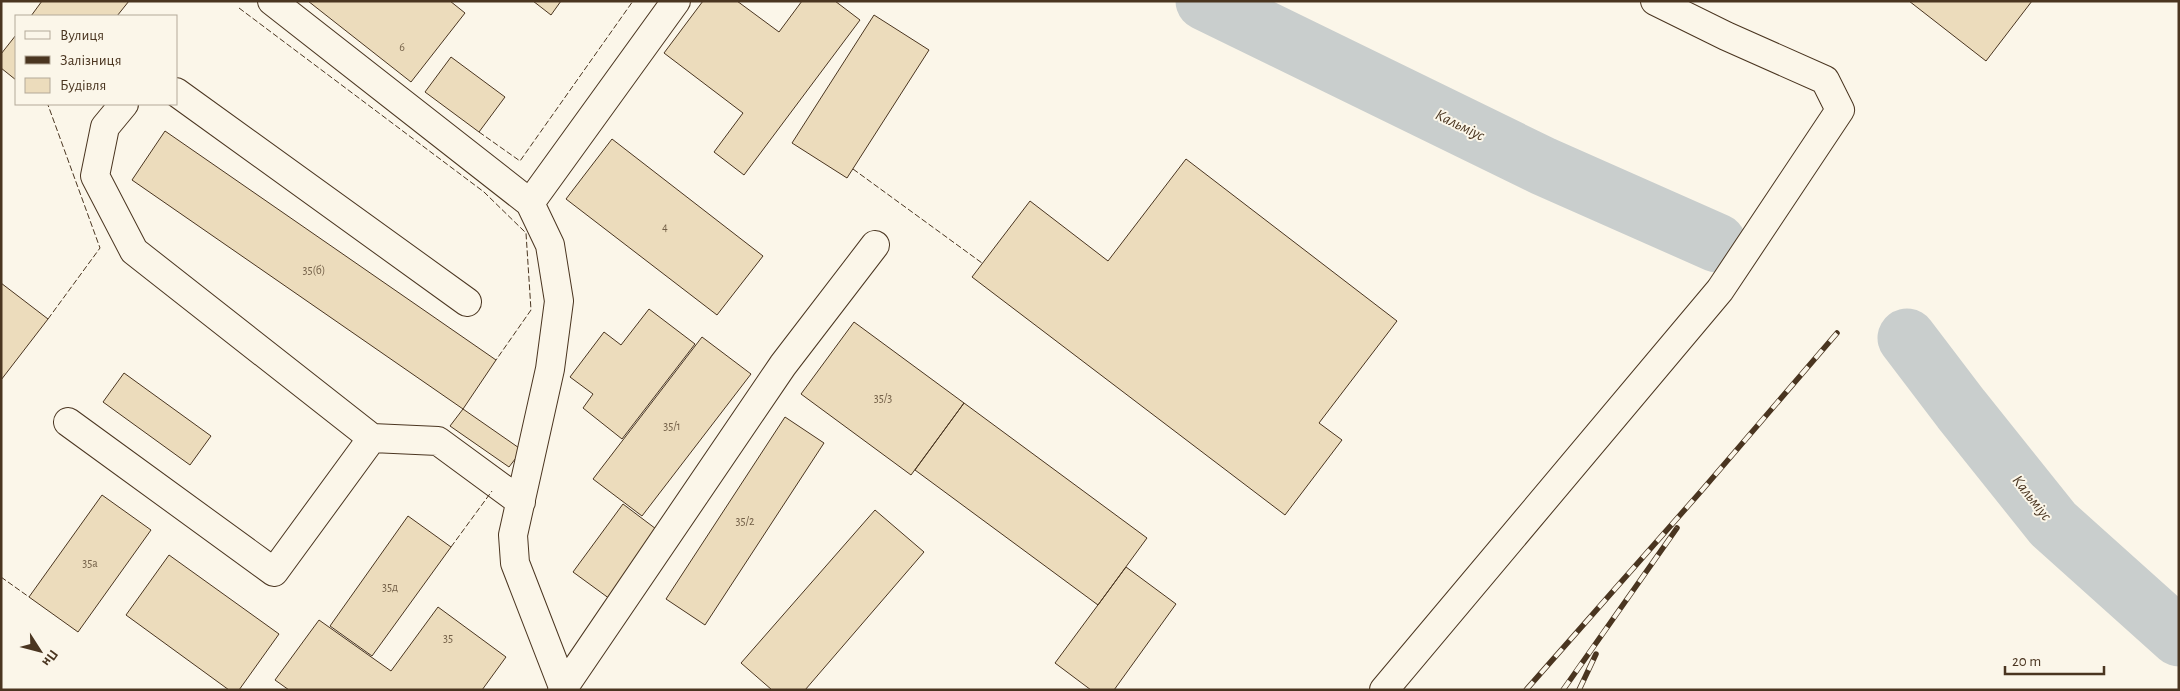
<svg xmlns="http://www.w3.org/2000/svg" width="2180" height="691" font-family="'Alegreya Sans',sans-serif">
  <rect width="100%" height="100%" fill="#fbf6e9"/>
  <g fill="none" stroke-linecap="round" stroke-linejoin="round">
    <path stroke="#c9cecd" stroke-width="59" d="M 1205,1 L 1543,166 L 1717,243
      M 1907,338 L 1961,409 L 2053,524 L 2179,637"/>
  </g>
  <path fill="#ecdcbc" stroke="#4a3520" d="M 42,1 L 129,1 L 117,16 L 31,16 Z
    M 308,1 L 450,1 L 465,13 L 411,82 Z
    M 533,1 L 561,1 L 551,15 Z
    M 703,1 L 737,1 L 779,32 L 802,1 L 835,1 L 860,20 L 744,175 L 714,152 L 743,113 L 664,53 Z
    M 1909,1 L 2032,1 L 1986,61 Z
    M 874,15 L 929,50 L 847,178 L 792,143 Z
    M 16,35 L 16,80 L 1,68 L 1,54 Z
    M 451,57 L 505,97 L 479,132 L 425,92 Z
    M 165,131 L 496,360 L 463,409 L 132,180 Z
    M 612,139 L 763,256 L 717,315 L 566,199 Z
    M 1186,159 L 1397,321 L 1319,423 L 1342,440 L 1285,515 L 972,277 L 1030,201 L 1108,261 Z
    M 1,283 L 48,319 L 1,380 Z
    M 649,309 L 695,344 L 622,439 L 583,408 L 593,394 L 570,377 L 604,332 L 621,345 Z
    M 854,322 L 964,403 L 911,475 L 801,394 Z
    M 702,337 L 751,374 L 642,516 L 593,479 Z
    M 124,373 L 211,436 L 190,465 L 103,402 Z
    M 964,403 L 1147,538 L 1098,605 L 915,470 Z
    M 463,409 L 522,450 L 509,467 L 450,426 Z
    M 785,417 L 824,443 L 705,625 L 666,599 Z
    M 102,495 L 151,530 L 78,632 L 29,597 Z
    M 623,504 L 660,532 L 610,599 L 573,572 Z
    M 875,510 L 924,552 L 805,690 L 772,690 L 741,663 Z
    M 408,516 L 451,547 L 372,656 L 330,626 Z
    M 169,555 L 279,634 L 239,690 L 229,690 L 126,615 Z
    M 1126,567 L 1176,604 L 1114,690 L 1091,690 L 1055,663 Z
    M 438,607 L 506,657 L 482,690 L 289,690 L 275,680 L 319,620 L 391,671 Z"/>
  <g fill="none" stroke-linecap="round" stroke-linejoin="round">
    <g stroke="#4a3520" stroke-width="30">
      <path id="minor" d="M 272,1 L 530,203 L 550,245 L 559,301 L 550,369 L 513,535 L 515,563 L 563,687
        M 176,92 L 467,302
        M 124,104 L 105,127 L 95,176 L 134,251 L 372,438 L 438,441 L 521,502
        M 530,203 L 676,1
        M 68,422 L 274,572 L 372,438
        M 562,690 L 783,365 L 875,245
        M 1384,690 L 1720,290 L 1840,110 L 1825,80 L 1726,36 L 1655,1"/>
    </g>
    <use href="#minor" stroke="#fbf6e9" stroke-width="28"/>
    <g stroke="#4a3520" stroke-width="5.5">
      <path id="rail" d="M 1526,690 L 1703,489 L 1837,333
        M 1563,690 L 1677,528
        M 1579,690 L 1596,654"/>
    </g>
    <use href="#rail" stroke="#fbf6e9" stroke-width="4" stroke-dasharray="11" stroke-linecap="butt"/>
    <path stroke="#4a3520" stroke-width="1" stroke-dasharray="6 2.5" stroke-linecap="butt" d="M 239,8 L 484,192 L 526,233 L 531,310 L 496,360
      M 479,132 L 520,161 L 633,1
      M 853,169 L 982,263
      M 48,319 L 100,248 L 48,105
      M 451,547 L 492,491
      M 1,577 L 29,597"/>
  </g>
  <g text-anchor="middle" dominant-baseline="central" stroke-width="4" stroke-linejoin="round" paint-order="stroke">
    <g font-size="12" fill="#725f47">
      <text x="402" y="47">6</text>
      <text x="665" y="227">4</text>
      <text x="314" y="270">35(б)</text>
      <text x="883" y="398">35/3</text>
      <text x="672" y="426">35/1</text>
      <text x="745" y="521">35/2</text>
      <text x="90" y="563">35а</text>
      <text x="390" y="587">35д</text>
      <text x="448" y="638">35</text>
    </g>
    <g font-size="16" font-style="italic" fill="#4a3520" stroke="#fbf6e9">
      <text transform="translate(1460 125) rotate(26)">Кальміус</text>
      <text transform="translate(2032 498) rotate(52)">Кальміус</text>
    </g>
  </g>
  <rect width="2180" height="691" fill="none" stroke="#4a3520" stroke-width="5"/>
  <rect x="15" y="15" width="162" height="90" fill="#fbf6e9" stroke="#b4a999"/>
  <rect x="25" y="31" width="25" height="8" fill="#fbf6e9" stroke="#b4a999"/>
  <text x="60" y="40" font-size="15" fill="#4a3520">Вулиця</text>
  <rect x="25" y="56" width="25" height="8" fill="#4a3520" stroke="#b4a999"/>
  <text x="60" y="65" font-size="15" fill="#4a3520">Залізниця</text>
  <rect x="25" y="78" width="25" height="15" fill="#ecdcbc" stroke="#b4a999"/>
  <text x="60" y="90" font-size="15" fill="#4a3520">Будівля</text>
  <g transform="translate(40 651) rotate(126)" stroke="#fbf6e9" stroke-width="4" paint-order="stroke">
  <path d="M0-4L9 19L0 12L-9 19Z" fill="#4a3520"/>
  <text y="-8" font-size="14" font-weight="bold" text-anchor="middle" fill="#4a3520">Пн</text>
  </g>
  <path d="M2005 666v8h99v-8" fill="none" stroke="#4a3520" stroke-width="2.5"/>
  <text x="2012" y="666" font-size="15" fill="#4a3520" stroke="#fbf6e9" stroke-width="4" paint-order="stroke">20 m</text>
</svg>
